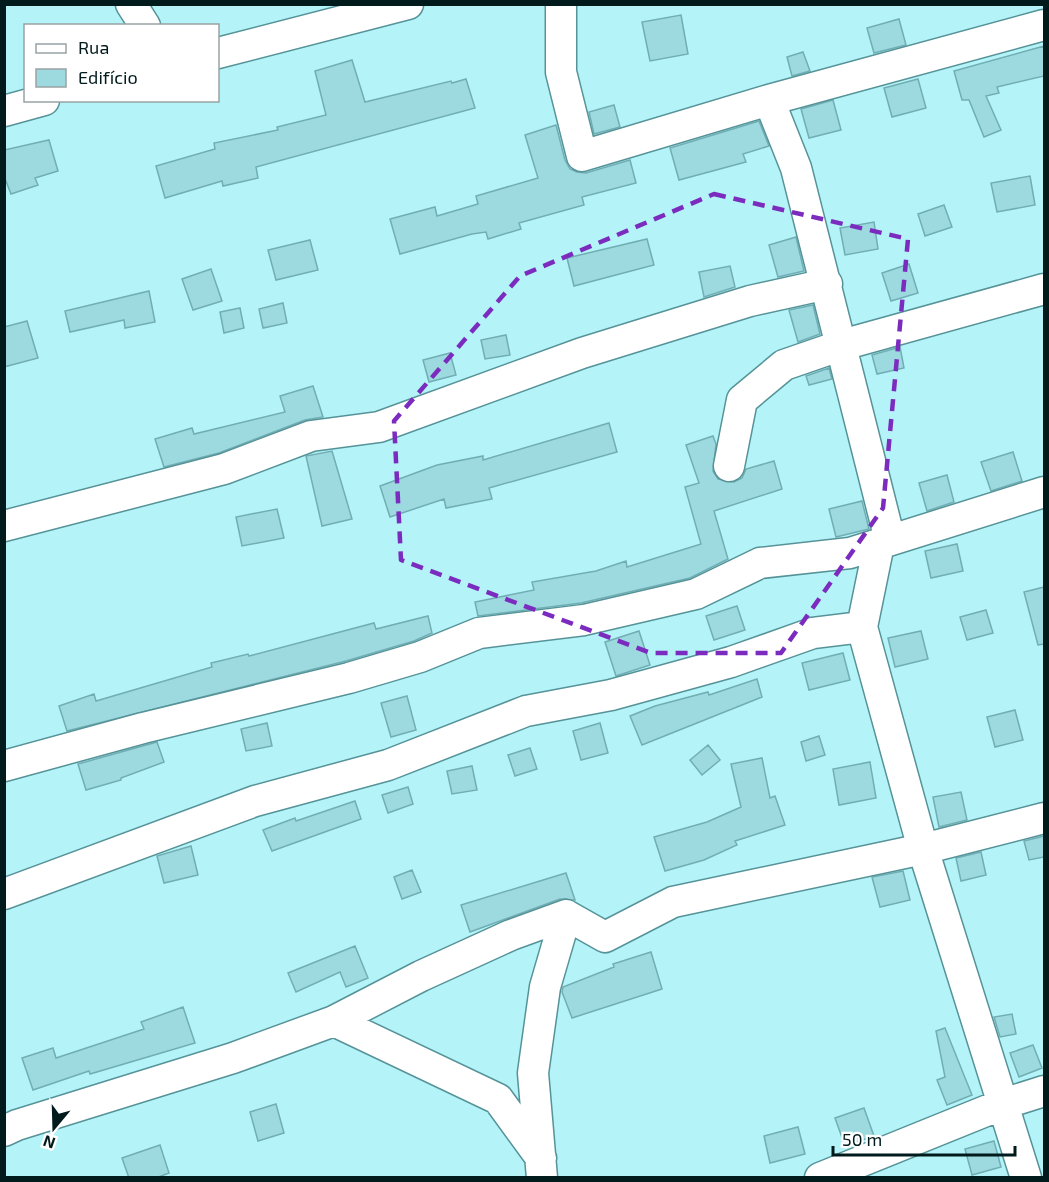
<svg xmlns="http://www.w3.org/2000/svg" width="1049" height="1182" font-family="'Exo 2',sans-serif">
  <rect width="100%" height="100%" fill="#b4f4f9"/>
  <path fill="#9cdae0" stroke="#70aeb3" stroke-width="1.5" d="M 681,15 L 688,54 L 650,61 L 642,22 Z
    M 899,19 L 906,45 L 874,53 L 867,28 Z
    M 1044,46 L 1044,76 L 997,87 L 999,93 L 986,96 L 1001,130 L 984,137 L 969,100 L 962,100 L 954,71 Z
    M 803,52 L 810,71 L 792,76 L 787,57 Z
    M 352,60 L 365,102 L 451,81 L 452,83 L 466,79 L 475,108 L 256,167 L 258,178 L 223,186 L 222,181 L 165,198 L 156,166 L 215,149 L 214,143 L 278,130 L 277,127 L 326,115 L 315,71 Z
    M 918,79 L 926,108 L 892,117 L 884,88 Z
    M 833,100 L 841,130 L 809,138 L 801,109 Z
    M 614,105 L 620,127 L 594,134 L 589,112 Z
    M 759,121 L 769,146 L 743,154 L 746,162 L 679,180 L 670,148 Z
    M 556,125 L 565,160 L 570,169 L 577,172 L 586,173 L 630,160 L 636,183 L 582,197 L 584,205 L 519,223 L 521,229 L 488,239 L 486,232 L 472,234 L 400,254 L 390,219 L 435,207 L 437,216 L 478,204 L 476,196 L 538,178 L 525,135 Z
    M 49,140 L 58,171 L 35,178 L 38,185 L 11,194 L 4,176 L 4,150 Z
    M 1030,176 L 1035,205 L 997,212 L 991,183 Z
    M 944,205 L 952,227 L 925,236 L 918,214 Z
    M 874,222 L 878,249 L 845,255 L 840,228 Z
    M 796,237 L 804,271 L 778,277 L 769,245 Z
    M 647,239 L 654,265 L 574,286 L 567,258 Z
    M 310,240 L 318,270 L 276,280 L 268,250 Z
    M 909,264 L 918,293 L 891,301 L 882,273 Z
    M 730,266 L 735,287 L 704,297 L 699,272 Z
    M 211,269 L 222,301 L 193,310 L 182,279 Z
    M 149,291 L 155,322 L 125,328 L 124,320 L 70,332 L 65,311 Z
    M 283,303 L 287,323 L 263,328 L 259,309 Z
    M 813,305 L 820,334 L 798,342 L 789,310 Z
    M 240,308 L 244,328 L 224,333 L 220,312 Z
    M 27,321 L 38,358 L 4,367 L 4,327 Z
    M 506,335 L 510,355 L 485,359 L 481,340 Z
    M 900,347 L 904,368 L 877,374 L 872,355 Z
    M 450,353 L 456,375 L 429,382 L 423,360 Z
    M 829,368 L 832,379 L 809,385 L 806,376 Z
    M 313,386 L 323,417 L 305,420 L 219,453 L 164,467 L 155,439 L 192,428 L 194,434 L 285,412 L 280,396 Z
    M 609,423 L 617,452 L 489,488 L 492,499 L 446,508 L 444,499 L 390,517 L 380,486 L 437,465 L 483,456 L 483,460 Z
    M 713,436 L 716,444 L 713,471 L 718,479 L 734,482 L 742,478 L 746,469 L 774,461 L 782,489 L 714,511 L 728,559 L 690,578 L 581,603 L 478,616 L 475,602 L 534,590 L 532,582 L 596,571 L 626,561 L 627,567 L 701,544 L 685,487 L 699,483 L 686,445 Z
    M 332,451 L 352,519 L 322,526 L 306,456 Z
    M 1013,452 L 1022,481 L 991,491 L 981,462 Z
    M 947,475 L 954,502 L 927,511 L 919,483 Z
    M 862,501 L 869,529 L 836,537 L 829,509 Z
    M 277,509 L 284,538 L 242,546 L 236,517 Z
    M 957,544 L 963,571 L 931,578 L 925,551 Z
    M 1044,587 L 1044,644 L 1038,645 L 1024,592 Z
    M 737,606 L 745,630 L 714,640 L 706,616 Z
    M 986,610 L 993,633 L 967,640 L 960,617 Z
    M 428,616 L 432,633 L 414,641 L 346,661 L 67,731 L 59,706 L 94,694 L 96,701 L 212,667 L 211,663 L 248,654 L 249,656 L 374,623 L 376,629 Z
    M 639,631 L 650,665 L 616,676 L 605,642 Z
    M 921,631 L 928,659 L 895,667 L 888,638 Z
    M 843,653 L 850,680 L 809,690 L 802,663 Z
    M 757,679 L 762,697 L 642,745 L 630,716 L 655,706 L 708,692 L 709,695 Z
    M 407,696 L 416,730 L 391,737 L 381,703 Z
    M 1015,710 L 1023,740 L 995,747 L 987,717 Z
    M 267,723 L 272,746 L 246,751 L 241,729 Z
    M 600,723 L 608,753 L 581,760 L 573,731 Z
    M 819,736 L 825,755 L 806,761 L 801,742 Z
    M 157,742 L 164,762 L 121,778 L 121,780 L 86,790 L 78,764 Z
    M 708,745 L 720,760 L 702,775 L 690,760 Z
    M 530,748 L 537,769 L 515,776 L 508,755 Z
    M 762,758 L 770,798 L 775,796 L 785,825 L 735,841 L 737,845 L 704,860 L 665,871 L 654,837 L 707,822 L 741,807 L 731,764 Z
    M 870,762 L 876,798 L 839,805 L 833,769 Z
    M 472,766 L 477,790 L 452,794 L 447,771 Z
    M 408,787 L 413,804 L 388,813 L 382,795 Z
    M 961,792 L 967,820 L 939,827 L 933,797 Z
    M 355,801 L 361,819 L 272,851 L 263,830 L 295,818 L 296,821 Z
    M 1044,836 L 1044,857 L 1029,860 L 1024,841 Z
    M 191,846 L 198,875 L 164,883 L 157,856 Z
    M 981,852 L 986,875 L 961,881 L 956,858 Z
    M 412,870 L 421,892 L 402,899 L 394,877 Z
    M 903,871 L 910,900 L 880,907 L 872,877 Z
    M 566,873 L 575,900 L 560,899 L 470,932 L 461,905 Z
    M 355,946 L 368,978 L 346,987 L 340,972 L 296,992 L 288,973 Z
    M 651,952 L 662,989 L 572,1018 L 562,992 L 563,987 L 614,967 L 613,964 Z
    M 183,1007 L 195,1043 L 90,1074 L 89,1071 L 33,1090 L 22,1058 L 53,1048 L 56,1058 L 144,1029 L 141,1022 Z
    M 1012,1014 L 1016,1034 L 1000,1037 L 994,1017 Z
    M 945,1028 L 972,1095 L 947,1105 L 937,1080 L 945,1077 L 936,1031 Z
    M 1033,1045 L 1042,1068 L 1019,1077 L 1010,1053 Z
    M 276,1104 L 284,1133 L 258,1141 L 250,1112 Z
    M 864,1108 L 874,1136 L 845,1146 L 835,1118 Z
    M 798,1127 L 805,1154 L 770,1163 L 764,1136 Z
    M 994,1141 L 1001,1167 L 972,1175 L 965,1149 Z
    M 160,1145 L 169,1173 L 156,1178 L 129,1178 L 122,1158 Z"/>
  <g fill="none" stroke-linecap="round" stroke-linejoin="round">
    <g stroke="#569398" stroke-width="33">
      <path id="minor" d="M 131,4 L 145,26
        M 561,4 L 561,72 L 582,156 L 769,100 L 1044,25
        M 218,53 L 408,4
        M 769,100 L 796,168 L 890,540
        M 4,111 L 44,100
        M 729,466 L 742,400 L 784,365 L 842,345 L 1044,289
        M 4,526 L 224,469 L 311,436 L 379,427 L 582,353 L 750,301 L 827,284
        M 879,544 L 862,627 L 923,849 L 1026,1178
        M 4,766 L 143,728 L 349,678 L 420,657 L 479,633 L 584,620 L 696,594 L 760,563 L 850,553 L 1044,492
        M 4,894 L 255,801 L 388,765 L 526,711 L 611,695 L 731,662 L 813,633 L 862,627
        M 334,1021 L 498,1099 L 541,1158
        M 4,1131 L 17,1125 L 233,1058 L 334,1021 L 421,976 L 511,935 L 566,915 L 605,937 L 673,902 L 923,849 L 1044,818
        M 542,1178 L 533,1073 L 545,987 L 566,915
        M 820,1178 L 1003,1104 L 1044,1091"/>
    </g>
    <use href="#minor" stroke="#fff" stroke-width="30"/>
  </g>
  <path fill="none" stroke="#7b2cbf" stroke-width="4.5" stroke-dasharray="12 8" stroke-linejoin="round" d="M 714,194 L 908,239 L 883,508 L 781,653 L 651,653 L 401,560 L 394,421 L 520,276 Z"/>
  <rect width="1049" height="1182" fill="none" stroke="#011a1c" stroke-width="12"/>
  <rect x="24" y="24" width="195" height="78" fill="#ffffff" stroke="#99a3a4" stroke-width="1.5"/>
  <rect x="36" y="44" width="30" height="9" fill="#ffffff" stroke="#99a3a4" stroke-width="1.5"/>
  <text x="78" y="54" font-size="18" fill="#011a1c">Rua</text>
  <rect x="36" y="69" width="30" height="18" fill="#9cdae0" stroke="#99a3a4" stroke-width="1.5"/>
  <text x="78" y="84" font-size="18" fill="#011a1c">Edifício</text>
  <g transform="translate(54 1128) rotate(199)" stroke="#ffffff" stroke-width="4.5" paint-order="stroke">
  <path d="M0-4.5L10 22L0 15L-10 22Z" fill="#011a1c"/>
  <text y="-9" font-size="16" font-weight="bold" text-anchor="middle" fill="#011a1c">N</text>
  </g>
  <path d="M833 1146v9h182v-9" fill="none" stroke="#011a1c" stroke-width="3"/>
  <text x="842" y="1146" font-size="18" fill="#011a1c" stroke="#ffffff" stroke-width="4.5" paint-order="stroke">50 m</text>
</svg>
